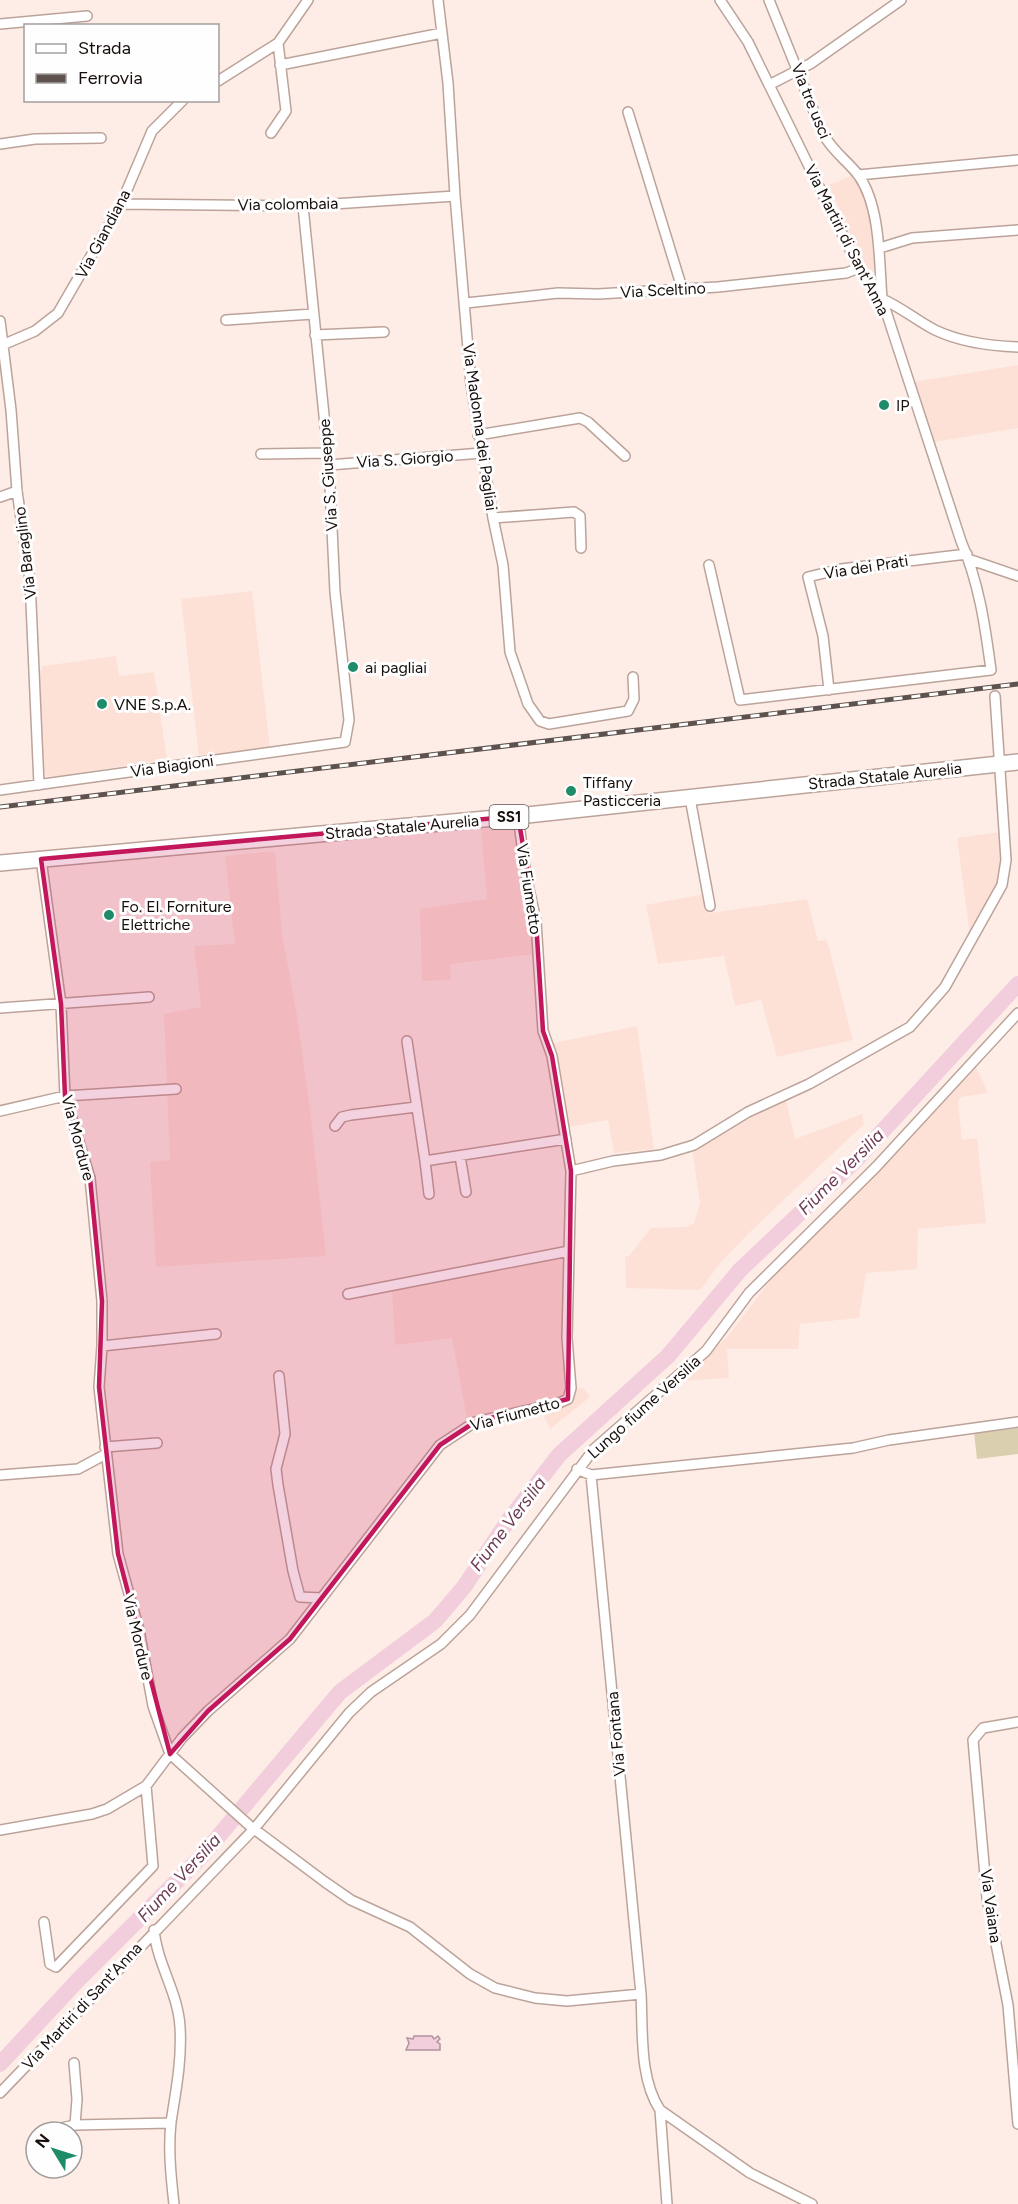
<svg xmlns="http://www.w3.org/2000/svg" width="1018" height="2204" font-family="Figtree,sans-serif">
  <rect width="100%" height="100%" fill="#feede7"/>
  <path fill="#fde1d7" d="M 853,175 L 868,207 L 872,223 L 877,264 L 872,273 L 867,270 L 863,263 L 829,185 Z
    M 1018,365 L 1018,428 L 934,442 L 913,382 Z
    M 252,591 L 270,748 L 199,757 L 181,599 Z
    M 116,656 L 119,676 L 154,672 L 167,759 L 53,777 L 43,775 L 38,676 L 43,666 Z
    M 481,829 L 514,829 L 517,833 L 535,954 L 450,964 L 451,980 L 422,981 L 420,909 L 487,899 Z
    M 1000,832 L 1002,864 L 998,886 L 970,936 L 957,838 Z
    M 275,851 L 282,935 L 296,1009 L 310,1109 L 326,1256 L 156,1267 L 150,1162 L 170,1160 L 164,1014 L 201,1007 L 194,946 L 235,944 L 225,856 Z
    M 705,894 L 710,913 L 807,899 L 818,941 L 827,940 L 853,1040 L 777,1057 L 761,1000 L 735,1006 L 724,956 L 658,964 L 646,905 Z
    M 637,1026 L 654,1149 L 614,1153 L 608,1120 L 569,1127 L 553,1043 Z
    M 975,1065 L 988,1093 L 961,1097 L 958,1102 L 962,1140 L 977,1138 L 986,1223 L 918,1229 L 917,1269 L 866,1273 L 859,1318 L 800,1324 L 798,1349 L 727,1349 L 729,1378 L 679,1381 L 728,1336 L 772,1278 L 772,1273 L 917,1131 L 954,1085 Z
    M 786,1100 L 795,1139 L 862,1114 L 864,1124 L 751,1231 L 722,1261 L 700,1290 L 626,1288 L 625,1257 L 629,1256 L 651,1228 L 686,1227 L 694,1223 L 700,1203 L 692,1149 L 707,1144 L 773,1104 Z
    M 566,1254 L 570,1389 L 584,1388 L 590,1397 L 550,1429 L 543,1414 L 469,1429 L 452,1338 L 395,1345 L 392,1287 Z"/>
  <path fill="#dacfaf" d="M 1018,1428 L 1018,1454 L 977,1459 L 974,1433 Z"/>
  <path fill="#f2cedd" stroke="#b0949e" stroke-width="1.5" d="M 414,2036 L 432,2036 L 434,2039 L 438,2036 L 440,2039 L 437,2042 L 440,2044 L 440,2050 L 406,2050 L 409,2043 L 407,2038 L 413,2039 Z"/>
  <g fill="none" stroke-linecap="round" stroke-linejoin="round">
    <path stroke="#f2cedd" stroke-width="16" d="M 0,2064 L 78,1980 L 201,1857 L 340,1692 L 435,1621 L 464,1587 L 508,1521 L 559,1455 L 668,1356 L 740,1270 L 855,1161 L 1018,984"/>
    <g stroke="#bca399" stroke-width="12">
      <path id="minor" d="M 438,0 L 448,83 L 455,196 L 471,384 L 493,518 L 503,565 L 510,652 L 528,704 L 540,721 L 549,724 L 628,711 L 634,699 L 633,677
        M 769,0 L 823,134 C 834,153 848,161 859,176 C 881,208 879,262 882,299 C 901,307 917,321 935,330 C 960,342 990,346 1018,347
        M 0,24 L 87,16
        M 280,65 L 442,33
        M 218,81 L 278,43 L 308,0
        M 769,85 L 810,64 L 901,0
        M 628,112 L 682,288
        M 271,133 L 286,111 L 278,43
        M 0,144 L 35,139 L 101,138
        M 858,175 L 1018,160
        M 121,204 L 303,206 L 455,196
        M 880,248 L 912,238 L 1018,230
        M 466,303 L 558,293 L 598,294 L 718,287 L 846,273 L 859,268
        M 226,320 L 313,314
        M 0,321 L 11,410 L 17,491 L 30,580 L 39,785
        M 315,335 L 384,332
        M 0,346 L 35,331 L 58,313 L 121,204 L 152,131 L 183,100
        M 478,435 L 580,418 L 588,422 L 625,456
        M 261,454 L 328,453
        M 329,465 L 482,453
        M 0,497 L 17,491
        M 493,518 L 574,512 L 580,516 L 581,548
        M 971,560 L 1018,576
        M 709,565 L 740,700 L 991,670 C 985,625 979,583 961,541 L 882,299 L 859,268 L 748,42 L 720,0
        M 829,690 L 823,636 L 808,577 L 841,569 L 967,554
        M 0,790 L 345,742 L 349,720 L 335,592 L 329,465 L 303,206
        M 690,798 L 710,906
        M 41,859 L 61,1004 L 65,1096 L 90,1178 L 102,1301 L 102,1346 L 99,1387 L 118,1554 L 139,1630 L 153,1706 L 170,1754 L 250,1826 L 325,1882 L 351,1900 L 410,1927 L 470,1974 L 495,1988 L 535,1998 L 567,2001 L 641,1994 C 643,2031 639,2078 660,2110 L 750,2173 L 812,2204
        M 0,1008 L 149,997
        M 407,1041 L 425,1161
        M 0,1111 L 65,1096 L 176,1089
        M 335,1126 L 342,1117 L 351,1115 L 416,1107
        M 460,1156 L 466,1192
        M 571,1171 L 613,1161 L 661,1155 L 694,1145 L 748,1112 L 809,1084 L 910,1027 L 945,987 L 1002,885 L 1006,860 L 995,696
        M 429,1194 L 425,1161 L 566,1139
        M 348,1294 L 569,1251
        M 102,1346 L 216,1334
        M 279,1376 L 285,1434 L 276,1469 L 278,1485 L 293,1571 L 300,1597 L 322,1598
        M 105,1447 L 157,1443
        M 577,1469 L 591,1475 L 853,1448 L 889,1440 L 1018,1422
        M 0,1475 L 78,1469 L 106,1454
        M 591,1475 L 641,1994
        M 1018,1722 L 983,1728 L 973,1740 L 987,1898 L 1008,2005 L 1018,2124
        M 0,1830 L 92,1814 L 107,1809 L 146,1786 L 182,1738 L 208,1711 L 290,1639 L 440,1445 L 475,1422 L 559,1403 L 568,1399 L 571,1388 L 567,1338 L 571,1171 L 552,1056 L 543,1031 L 536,921 L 526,875 L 518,816
        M 44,1922 L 50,1964 L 56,1967 L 153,1866 L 146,1786
        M 154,1930 C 157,1964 178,1992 180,2027 C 182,2060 176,2090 171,2122 C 168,2149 171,2177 174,2204
        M 74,2063 L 77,2099 L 75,2125
        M 0,2093 L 254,1829 L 349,1713 L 371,1692 L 441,1644 L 470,1615 L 594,1449 L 706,1351 L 749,1293 L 876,1167 L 1018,1013
        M 660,2110 L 667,2204
        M 56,2129 L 75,2125 L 171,2123"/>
    </g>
    <g stroke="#bca399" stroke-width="18">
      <path id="primary" d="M 0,863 L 518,816 L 1018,762"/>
    </g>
    <use href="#minor" stroke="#fff" stroke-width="9"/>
    <use href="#primary" stroke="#fff" stroke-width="15"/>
    <g stroke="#5e524e" stroke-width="5">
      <path id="rail" d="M 0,807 L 1018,684"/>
    </g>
    <use href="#rail" stroke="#fefefe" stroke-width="3" stroke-dasharray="9" stroke-linecap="butt"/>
  </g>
  <path fill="#c2185b" fill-opacity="0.2" stroke="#c2185b" stroke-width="4.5" stroke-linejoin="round" d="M 518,816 L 536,921 L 543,1031 L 552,1056 L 571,1171 L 568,1399 L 475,1422 L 440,1445 L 290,1639 L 208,1711 L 170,1754 L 118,1554 L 99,1387 L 102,1301 L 90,1178 L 65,1096 L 61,1004 L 41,859 Z"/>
  <g fill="#1e8b69" stroke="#fefefe" stroke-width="2">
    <circle cx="884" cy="405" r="6"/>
    <circle cx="353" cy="667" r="6"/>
    <circle cx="102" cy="704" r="6"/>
    <circle cx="571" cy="791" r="6"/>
    <circle cx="109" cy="915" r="6"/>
  </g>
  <g text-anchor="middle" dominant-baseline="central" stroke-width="6" stroke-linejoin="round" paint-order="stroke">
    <rect fill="#fefefe" stroke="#5c5654" stroke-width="1.5" x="489.5" y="805" width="39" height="24" rx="4.5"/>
    <g font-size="15" font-weight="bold" fill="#170e0b">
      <text x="509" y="817">SS1</text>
    </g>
    <g font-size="16" fill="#170e0b" stroke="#fefefe">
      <text transform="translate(811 101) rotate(68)">Via tre usci</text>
      <text transform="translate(288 204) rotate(-1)">Via colombaia</text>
      <text transform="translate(103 234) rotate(-62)">Via Giandiana</text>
      <text transform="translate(847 240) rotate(63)">Via Martiri di Sant'Anna</text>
      <text transform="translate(663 290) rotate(-3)">Via Sceltino</text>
      <text transform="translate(480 427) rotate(82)">Via Madonna dei Pagliai</text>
      <text transform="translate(405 459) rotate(-4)">Via S. Giorgio</text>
      <text transform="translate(328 475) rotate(-94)">Via S. Giuseppe</text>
      <text transform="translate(25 553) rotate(-97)">Via Baraglino</text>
      <text transform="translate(866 567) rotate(-9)">Via dei Prati</text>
      <text transform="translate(172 766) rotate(-8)">Via Biagioni</text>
      <text transform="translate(885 776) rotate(-6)">Strada Statale Aurelia</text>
      <text transform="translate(402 827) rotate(-5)">Strada Statale Aurelia</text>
      <text transform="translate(529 889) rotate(81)">Via Fiumetto</text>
      <text transform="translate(78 1138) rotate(75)">Via Mordure</text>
      <text transform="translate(644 1407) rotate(-42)">Lungo fiume Versilia</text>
      <text transform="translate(515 1414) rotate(-15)">Via Fiumetto</text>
      <text transform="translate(138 1637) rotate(77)">Via Mordure</text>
      <text transform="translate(616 1734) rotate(-95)">Via Fontana</text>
      <text transform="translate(991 1906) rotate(82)">Via Vaiana</text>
      <text transform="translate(82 2006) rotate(-47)">Via Martiri di Sant'Anna</text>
    </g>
    <g font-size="16" fill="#170e0b" stroke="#fefefe" text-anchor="start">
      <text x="896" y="405">IP</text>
      <text x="365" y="667">ai pagliai</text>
      <text x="114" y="704">VNE S.p.A.</text>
      <text x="583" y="782">Tiffany<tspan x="583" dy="18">Pasticceria</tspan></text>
      <text x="121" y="906">Fo. El. Forniture<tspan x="121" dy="18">Elettriche</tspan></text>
    </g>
    <g font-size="18" font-style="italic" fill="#6d3c53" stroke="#fefefe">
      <text transform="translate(841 1172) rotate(-45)">Fiume Versilia</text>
      <text transform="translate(508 1524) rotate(-53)">Fiume Versilia</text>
      <text transform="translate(179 1878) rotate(-47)">Fiume Versilia</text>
    </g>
  </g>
  <rect x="24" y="24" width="195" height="78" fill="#fefefe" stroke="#a29e9d" stroke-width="1.5"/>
  <rect x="36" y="44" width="30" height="9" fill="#ffffff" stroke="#a29e9d" stroke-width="1.5"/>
  <text x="78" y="54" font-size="18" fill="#170e0b">Strada</text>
  <rect x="36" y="74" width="30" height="9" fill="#5e524e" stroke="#a29e9d" stroke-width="1.5"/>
  <text x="78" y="84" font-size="18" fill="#170e0b">Ferrovia</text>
  <g transform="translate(54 2150) rotate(308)"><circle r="28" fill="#fefefe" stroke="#a29e9d" stroke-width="1.5"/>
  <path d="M0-4.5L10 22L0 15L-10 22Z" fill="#1e8b69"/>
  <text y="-9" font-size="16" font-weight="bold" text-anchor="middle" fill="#170e0b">N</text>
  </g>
</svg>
